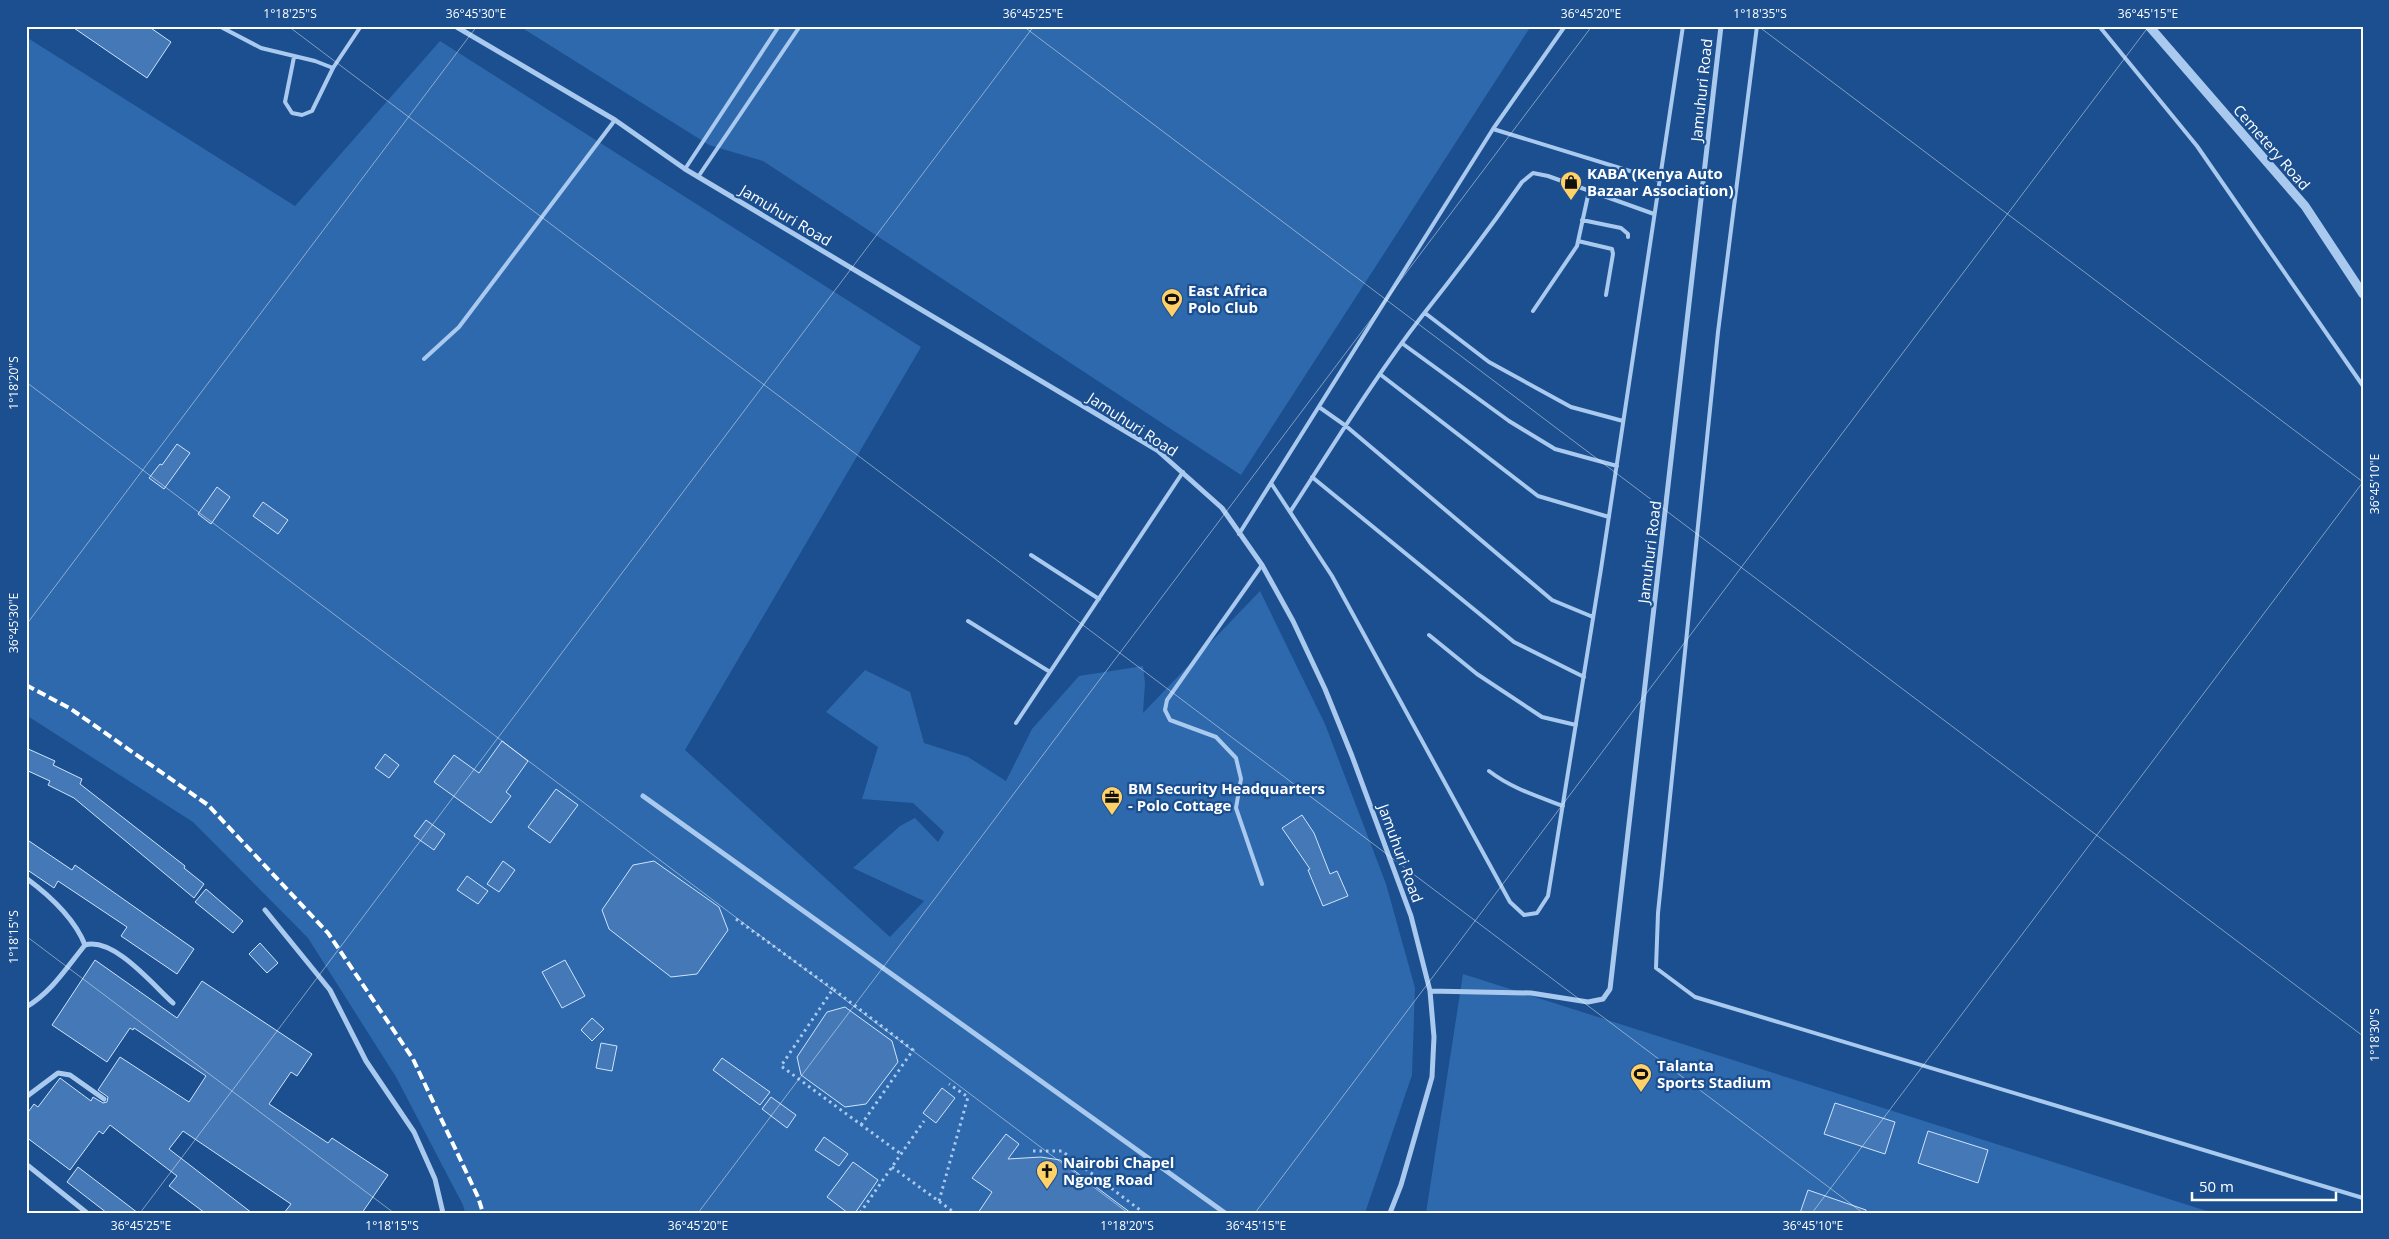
<svg xmlns="http://www.w3.org/2000/svg" width="2389" height="1239" font-family="'Open Sans',sans-serif">
  <rect width="100%" height="100%" fill="#1b4f8f"/>
  <path fill="#2e69ad" d="M 519,26 L 1531,26 L 1241,475 L 763,161 L 709,145 Z
    M 26,37 L 295,206 L 440,41 L 921,347 L 685,750 L 890,937 L 924,901 L 853,868 L 900,826 L 915,818 L 938,842 L 944,832 L 913,803 L 862,799 L 878,747 L 826,712 L 865,670 L 910,692 L 924,743 L 968,757 L 1006,781 L 1032,729 L 1079,676 L 1143,666 L 1145,683 L 1143,713 L 1260,591 L 1325,724 L 1386,884 L 1415,988 L 1412,1075 L 1365,1213 L 465,1213 L 463,1205 L 396,1077 L 308,938 L 193,822 L 26,715 Z
    M 1463,974 L 2213,1213 L 1426,1213 Z"/>
  <path fill="#4478b7" stroke="#cfe3fa" d="M 71,26 L 148,26 L 171,42 L 147,78 Z
    M 177,444 L 190,453 L 164,489 L 149,478 L 160,464 L 162,465 Z
    M 217,487 L 230,497 L 211,524 L 198,514 Z
    M 263,502 L 288,520 L 278,534 L 253,516 Z
    M 502,741 L 528,761 L 506,792 L 511,796 L 491,823 L 434,782 L 454,755 L 479,773 Z
    M 26,748 L 55,761 L 53,765 L 82,779 L 80,784 L 185,866 L 184,868 L 204,884 L 194,898 L 74,798 L 48,785 L 50,781 L 26,770 Z
    M 385,754 L 399,765 L 389,778 L 375,768 Z
    M 556,789 L 578,805 L 550,843 L 528,827 Z
    M 1302,815 L 1314,833 L 1330,874 L 1337,871 L 1348,896 L 1323,906 L 1308,870 L 1310,869 L 1282,828 Z
    M 426,820 L 445,834 L 434,850 L 414,836 Z
    M 26,839 L 72,870 L 75,865 L 194,949 L 177,974 L 121,936 L 127,927 L 58,881 L 54,888 L 26,869 Z
    M 503,861 L 515,870 L 499,892 L 487,884 Z
    M 654,861 L 719,907 L 728,930 L 697,974 L 671,977 L 609,929 L 602,910 L 633,865 Z
    M 467,876 L 488,891 L 478,904 L 457,890 Z
    M 206,889 L 243,921 L 233,933 L 195,902 Z
    M 260,943 L 278,963 L 267,973 L 249,954 Z
    M 95,960 L 177,1018 L 202,981 L 312,1054 L 297,1076 L 291,1072 L 269,1104 L 328,1143 L 332,1138 L 388,1175 L 362,1213 L 284,1213 L 291,1204 L 183,1131 L 169,1149 L 252,1213 L 205,1213 L 169,1186 L 177,1176 L 110,1125 L 103,1134 L 99,1131 L 70,1170 L 26,1137 L 26,1115 L 34,1104 L 38,1107 L 60,1078 L 91,1101 L 93,1097 L 103,1103 L 107,1102 L 108,1097 L 98,1090 L 120,1057 L 189,1102 L 206,1076 L 134,1028 L 133,1030 L 130,1028 L 107,1062 L 52,1025 Z
    M 565,960 L 585,996 L 562,1008 L 542,972 Z
    M 845,1007 L 892,1041 L 898,1062 L 866,1104 L 845,1107 L 801,1075 L 797,1057 L 827,1012 Z
    M 592,1018 L 604,1029 L 592,1041 L 581,1030 Z
    M 601,1043 L 617,1046 L 612,1071 L 596,1068 Z
    M 722,1058 L 770,1092 L 760,1105 L 713,1070 Z
    M 942,1088 L 955,1098 L 936,1123 L 923,1113 Z
    M 771,1097 L 796,1115 L 787,1128 L 762,1109 Z
    M 1835,1103 L 1895,1122 L 1885,1154 L 1824,1134 Z
    M 1928,1131 L 1988,1150 L 1978,1183 L 1918,1163 Z
    M 1006,1134 L 1019,1144 L 1008,1159 L 1041,1157 L 1060,1160 L 1131,1213 L 978,1213 L 992,1192 L 972,1178 Z
    M 824,1137 L 848,1154 L 839,1166 L 815,1150 Z
    M 853,1162 L 878,1180 L 855,1213 L 848,1213 L 827,1197 Z
    M 78,1167 L 138,1213 L 107,1213 L 67,1182 Z
    M 1808,1190 L 1866,1210 L 1866,1213 L 1800,1213 Z"/>
  <g fill="none" stroke-linecap="round" stroke-linejoin="round">
    <path stroke="#a9c9ee" stroke-width="3" stroke-dasharray="2.5 4" stroke-linecap="butt" d="M 736,919 L 833,989
      M 861,1125 L 913,1050 L 833,989 L 781,1066 L 901,1154
      M 1033,1151 L 1062,1151 L 1144,1213
      M 892,1167 L 955,1213
      M 939,1201 L 968,1097 L 949,1084
      M 860,1213 L 924,1121"/>
    <path stroke="#a9c9ee" stroke-width="4" d="M 219,26 L 261,48 L 315,61 L 333,68 L 361,26
      M 1757,26 L 1718,332 L 1658,913 L 1656,968 L 1695,997 L 2363,1198
      M 2099,26 L 2197,146 L 2363,386
      M 294,57 L 285,102 L 292,113 L 302,115 L 312,111 L 333,68
      M 1493,129 L 1659,180
      M 685,169 L 779,26
      M 698,177 L 800,26
      M 1582,220 L 1621,228 L 1628,234 L 1628,237
      M 1578,241 L 1612,249 L 1613,254 L 1606,295
      M 1533,311 L 1577,246 L 1589,191
      M 1425,313 L 1489,362 L 1571,407 L 1623,421
      M 1403,344 L 1509,421 L 1555,449 L 1617,466
      M 424,359 L 459,327 L 615,120
      M 1381,375 L 1538,496 L 1609,517
      M 1319,407 L 1346,426 L 1552,600 L 1593,617
      M 1312,477 L 1514,642 L 1584,677
      M 1271,483 L 1332,576 L 1510,902 L 1524,915 L 1537,913 L 1548,896 L 1601,569 L 1683,26
      M 1290,512 C 1333,446 1374,378 1422,316 C 1457,272 1490,228 1522,182 L 1533,173 L 1548,176 L 1654,214
      M 1239,534 L 1493,129 L 1565,26
      M 1031,555 L 1099,599
      M 968,621 L 1050,672
      M 1429,635 L 1477,674 L 1542,717 L 1576,725
      M 1016,723 L 1183,472
      M 1489,771 C 1511,788 1537,796 1563,806
      M 1262,884 L 1236,808 L 1241,779 L 1236,758 L 1216,737 L 1170,720 L 1165,710 L 1167,700 L 1262,565"/>
    <path stroke="#a9c9ee" stroke-width="5" d="M 455,26 L 615,120 L 685,169 L 1157,450 L 1222,508 L 1262,565 L 1293,621 L 1325,689 L 1352,756 L 1411,916 L 1430,991 L 1531,993 L 1588,1002 L 1603,999 L 1610,989 L 1721,26
      M 643,796 L 1225,1213
      M 26,878 C 49,895 74,917 85,945
      M 265,910 L 330,990 L 366,1061 L 414,1132 L 435,1179 L 443,1213
      M 26,1007 C 51,993 67,967 85,945 C 114,937 153,985 173,1003
      M 26,1097 L 58,1073 L 70,1075 L 104,1099
      M 26,1164 L 87,1213
      M 1390,1213 L 1401,1185 L 1432,1077 L 1434,1037 L 1430,991"/>
    <path stroke="#a9c9ee" stroke-width="9" d="M 2149,26 L 2305,206 L 2363,294"/>
    <path stroke="#fff" stroke-width="4" stroke-dasharray="9 4" stroke-linecap="butt" d="M 26,685 L 71,709 L 208,805 L 328,933 L 413,1059 L 478,1197 L 483,1213"/>
  </g>
  <path fill="none" stroke="#fff" stroke-width="1" stroke-opacity="0.45" d="M 288,26 L 1863,1213M 1023,26 L 2363,1036M 1758,26 L 2363,482M 26,382 L 1128,1213M 26,625 L 477,26M 26,936 L 394,1213M 140,1213 L 1034,26M 698,1213 L 1592,26M 1255,1213 L 2149,26M 1812,1213 L 2363,482"/>
  <defs>
    <g id="shop-pin" transform="scale(1.125)"><path d="M0 17L-7.5 6A9.5 9.5 0 1 1 7.5 6Z" fill="#ffd166" stroke="#1b4f8f"/><path d="M-5-2.5h2.3a2.7 3.5 0 0 1 5.4 0H5L5.5 6h-11ZM-1.5-2.5h3a1.5 2.3 0 0 0-3 0Z" fill="#111"/></g>
    <g id="stadium-pin" transform="scale(1.125)"><path d="M0 17L-7.5 6A9.5 9.5 0 1 1 7.5 6Z" fill="#ffd166" stroke="#1b4f8f"/><path d="M0-5a6.5 5 0 1 0 0 10a6.5 5 0 1 0 0-10ZM-3.5-1.8h7v3.6h-7Z" fill="#111"/></g>
    <g id="office-pin" transform="scale(1.125)"><path d="M0 17L-7.5 6A9.5 9.5 0 1 1 7.5 6Z" fill="#ffd166" stroke="#1b4f8f"/><path d="M-6-3h4V-5.5h4V-3h4V5H-6ZM-1-4.5V-3h2v-1.5ZM-6 0V1H6V0Z" fill="#111"/></g>
    <g id="church-pin" transform="scale(1.125)"><path d="M0 17L-7.5 6A9.5 9.5 0 1 1 7.5 6Z" fill="#ffd166" stroke="#1b4f8f"/><path d="M-1.2-6h2.4v3.5h3.3v2.4h-3.3V6h-2.4V-.1h-3.3v-2.4h3.3Z" fill="#111"/></g>
  </defs>
  <g fill-rule="evenodd">
    <use href="#shop-pin" x="1571" y="182"/>
    <use href="#stadium-pin" x="1172" y="299"/>
    <use href="#office-pin" x="1112" y="797"/>
    <use href="#stadium-pin" x="1641" y="1074"/>
    <use href="#church-pin" x="1047" y="1171"/>
  </g>
  <g text-anchor="middle" dominant-baseline="central" stroke-width="4.5" stroke-linejoin="round" paint-order="stroke">
    <g font-size="15" fill="#fff" stroke="#1b4f8f">
      <text transform="translate(1701 90) rotate(-84)">Jamuhuri Road</text>
      <text transform="translate(2272 147) rotate(49)">Cemetery Road</text>
      <text transform="translate(786 215) rotate(31)">Jamuhuri Road</text>
      <text transform="translate(1133 424) rotate(33)">Jamuhuri Road</text>
      <text transform="translate(1649 552) rotate(-83)">Jamuhuri Road</text>
      <text transform="translate(1401 853) rotate(70)">Jamuhuri Road</text>
    </g>
    <g font-size="15" font-weight="bold" fill="#fff" stroke="#1b4f8f" text-anchor="start">
      <text x="1587" y="173">KABA (Kenya Auto<tspan x="1587" dy="17">Bazaar Association)</tspan></text>
      <text x="1188" y="290">East Africa<tspan x="1188" dy="17">Polo Club</tspan></text>
      <text x="1128" y="788">BM Security Headquarters<tspan x="1128" dy="17">- Polo Cottage</tspan></text>
      <text x="1657" y="1065">Talanta<tspan x="1657" dy="17">Sports Stadium</tspan></text>
      <text x="1063" y="1162">Nairobi Chapel<tspan x="1063" dy="17">Ngong Road</tspan></text>
    </g>
  </g>
  <rect width="2389" height="1239" fill="none" stroke="#1b4f8f" stroke-width="55"/>
  <path d="M2192 1192v8h144v-8" fill="none" stroke="#ffffff" stroke-width="2.5"/>
  <text x="2199" y="1192" font-size="15" fill="#ffffff" stroke="#1b4f8f" stroke-width="4" paint-order="stroke">50 m</text>
  <rect x="28" y="28" width="2334" height="1184" fill="none" stroke="#fff" stroke-width="2"/>
  <g font-size="12" text-anchor="middle" fill="#fff">
    <text x="290" y="18">1°18'25"S</text>
    <text x="476" y="18">36°45'30"E</text>
    <text x="1033" y="18">36°45'25"E</text>
    <text x="1591" y="18">36°45'20"E</text>
    <text x="1760" y="18">1°18'35"S</text>
    <text x="2148" y="18">36°45'15"E</text>
    <text transform="translate(14 383) rotate(-90)" y="4">1°18'20"S</text>
    <text transform="translate(2375 484) rotate(-90)" y="4">36°45'10"E</text>
    <text transform="translate(14 623) rotate(-90)" y="4">36°45'30"E</text>
    <text transform="translate(14 937) rotate(-90)" y="4">1°18'15"S</text>
    <text transform="translate(2375 1035) rotate(-90)" y="4">1°18'30"S</text>
    <text x="141" y="1230">36°45'25"E</text>
    <text x="392" y="1230">1°18'15"S</text>
    <text x="698" y="1230">36°45'20"E</text>
    <text x="1127" y="1230">1°18'20"S</text>
    <text x="1256" y="1230">36°45'15"E</text>
    <text x="1813" y="1230">36°45'10"E</text>
  </g>
</svg>
